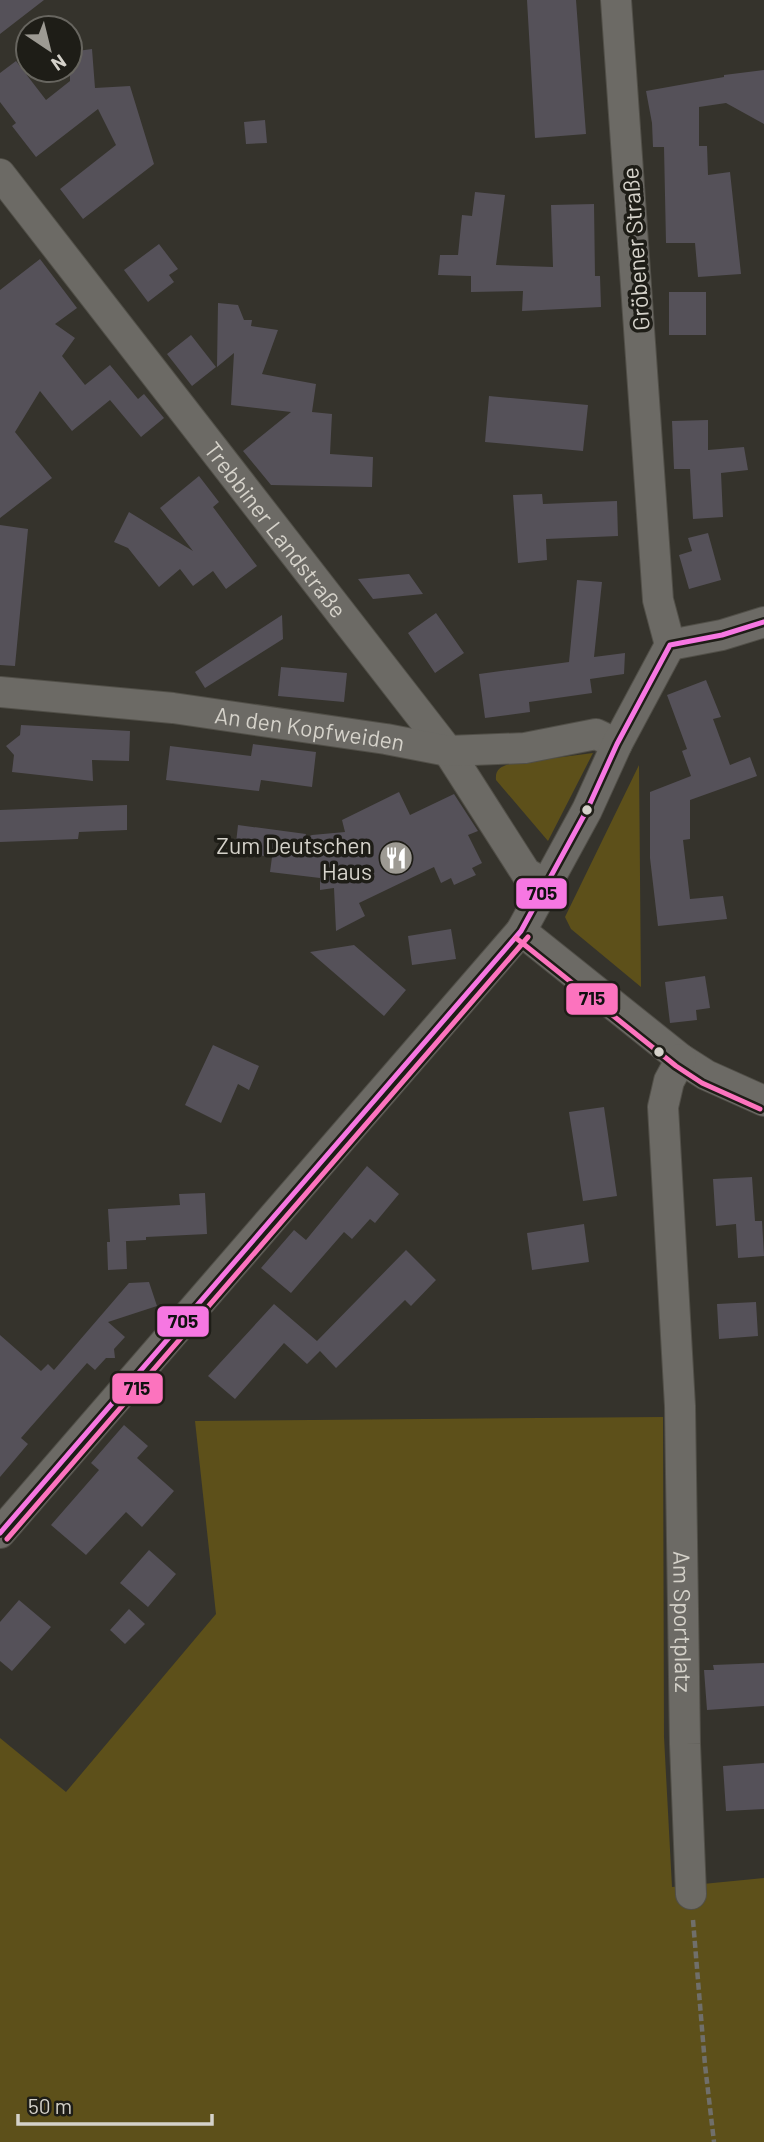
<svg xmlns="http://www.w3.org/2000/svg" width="764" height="2142" font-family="Barlow,sans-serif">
  <rect width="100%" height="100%" fill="#35332c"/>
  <path fill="#5d501a" d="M 593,753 L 548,841 L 496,780 C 495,770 500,767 509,764 Z
    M 639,765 L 641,987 L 571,929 L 565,917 Z
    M 663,1417 L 664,1737 L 672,1887 L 764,1878 L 764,2142 L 0,2142 L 0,1738 L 66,1792 L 216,1614 L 195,1421 Z"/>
  <path fill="#555159" d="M 0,0 L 44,0 L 0,34 Z
    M 527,0 L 576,0 L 586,134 L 535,138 Z
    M 92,49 L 95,88 L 130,86 L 154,164 L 83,219 L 60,189 L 116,145 L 98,109 L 36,157 L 12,126 L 16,123 L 0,102 L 0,73 L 16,61 L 46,100 L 70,81 L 70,52 Z
    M 764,70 L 764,124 L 726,103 L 699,107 L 699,146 L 707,146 L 708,175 L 730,172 L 741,274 L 698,277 L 695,243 L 666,243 L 664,147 L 653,147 L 652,123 L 646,91 L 724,77 L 724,75 Z
    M 265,120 L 267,143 L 246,144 L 244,122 Z
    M 475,192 L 505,195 L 496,265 L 553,267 L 551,205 L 594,204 L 595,276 L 600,276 L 601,307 L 522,311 L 523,291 L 471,292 L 471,276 L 438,275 L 440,255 L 458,255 L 462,215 L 472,216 Z
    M 159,244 L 178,269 L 169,275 L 174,282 L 148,302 L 124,270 Z
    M 40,259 L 77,308 L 55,324 L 75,338 L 62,356 L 85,385 L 110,365 L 138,399 L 144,394 L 164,418 L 141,437 L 110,400 L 72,431 L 40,391 L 15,432 L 52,478 L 0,518 L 0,290 Z
    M 669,292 L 706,292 L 706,335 L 669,335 Z
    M 218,303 L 238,305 L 244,320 L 252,320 L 251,326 L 278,330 L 262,374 L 316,384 L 312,412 L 332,414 L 330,454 L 373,457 L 372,487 L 271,485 L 243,451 L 291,412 L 231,405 L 234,353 L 217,367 Z
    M 191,335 L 216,367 L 192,386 L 167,354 Z
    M 489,396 L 588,405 L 583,451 L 485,442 Z
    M 708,420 L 708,450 L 744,447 L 748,470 L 721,473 L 723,517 L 693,519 L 690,469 L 674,469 L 672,421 Z
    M 199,476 L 219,502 L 213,507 L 257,566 L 226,589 L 213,571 L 193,586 L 180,569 L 159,587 L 128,548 L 114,542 L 129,512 L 193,551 L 160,508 Z
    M 542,494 L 543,504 L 617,501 L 618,536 L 546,539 L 547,560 L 518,563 L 513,495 Z
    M 0,525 L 28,529 L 15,666 L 0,665 Z
    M 708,533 L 721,580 L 689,589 L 679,555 L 692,551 L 688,538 Z
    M 409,574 L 423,594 L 373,599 L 358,579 Z
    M 577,580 L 602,582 L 594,657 L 625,653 L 624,674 L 590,679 L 592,693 L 529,702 L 530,712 L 485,718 L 479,674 L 569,662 Z
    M 436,613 L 464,653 L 435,673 L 408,633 Z
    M 282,615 L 283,639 L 205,688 L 195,672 Z
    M 281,667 L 347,673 L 344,702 L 278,696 Z
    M 706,680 L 721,717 L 713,719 L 730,765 L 750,757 L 757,776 L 690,800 L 690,839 L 683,840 L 690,899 L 723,896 L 727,919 L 658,926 L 650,858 L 650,792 L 691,776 L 682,751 L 687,749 L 667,695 Z
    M 21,725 L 130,731 L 129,761 L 92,760 L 93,781 L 12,772 L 14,755 L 6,746 L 20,735 Z
    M 253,744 L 316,752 L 312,787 L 261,780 L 259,791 L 166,780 L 170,746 L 251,756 Z
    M 399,792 L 410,815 L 454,794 L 478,831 L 468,835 L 482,863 L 472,868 L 476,875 L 454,885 L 451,878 L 441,883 L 434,867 L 359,903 L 365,916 L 336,931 L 334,888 L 320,890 L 320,878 L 270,872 L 272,857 L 235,852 L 238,825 L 306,834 L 305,838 L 312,835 L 345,832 L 342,820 Z
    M 127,805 L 127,830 L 79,832 L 78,839 L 0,842 L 0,810 Z
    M 451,929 L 456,959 L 412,965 L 408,936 Z
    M 354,945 L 406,990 L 384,1016 L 310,952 Z
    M 705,976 L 710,1008 L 696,1010 L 697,1020 L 670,1023 L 665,982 Z
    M 213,1045 L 259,1066 L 249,1090 L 238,1084 L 221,1123 L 185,1105 Z
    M 604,1107 L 617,1196 L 583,1201 L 569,1112 Z
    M 367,1166 L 399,1194 L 375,1223 L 370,1219 L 352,1239 L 344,1232 L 291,1293 L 261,1268 L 294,1230 L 306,1240 Z
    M 752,1177 L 755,1221 L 762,1221 L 764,1256 L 738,1258 L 736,1224 L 716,1226 L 713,1179 Z
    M 205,1193 L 207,1234 L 146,1237 L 146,1240 L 110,1242 L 108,1209 L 180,1205 L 179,1194 Z
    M 584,1224 L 589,1262 L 532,1270 L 527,1233 Z
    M 126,1241 L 127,1269 L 108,1270 L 107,1242 Z
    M 406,1250 L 436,1280 L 411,1306 L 405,1300 L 336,1368 L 320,1351 L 307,1364 L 284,1343 L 235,1399 L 208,1376 L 274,1304 L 317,1341 Z
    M 149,1282 L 157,1306 L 108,1322 L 125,1337 L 114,1349 L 115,1358 L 106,1358 L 95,1370 L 87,1363 L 21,1438 L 28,1444 L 0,1477 L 0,1335 L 41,1371 L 48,1364 L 54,1370 L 129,1283 Z
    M 756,1302 L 758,1336 L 719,1339 L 717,1304 Z
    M 124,1425 L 148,1446 L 137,1458 L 174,1491 L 142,1527 L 126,1512 L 86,1555 L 51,1525 L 99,1470 L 91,1463 Z
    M 149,1550 L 176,1574 L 148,1607 L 120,1583 Z
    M 19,1600 L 51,1627 L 12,1671 L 0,1661 L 0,1622 Z
    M 129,1609 L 145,1624 L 125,1644 L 110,1630 Z
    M 764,1663 L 764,1706 L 707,1710 L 704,1670 L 714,1670 L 713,1665 Z
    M 764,1763 L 764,1809 L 726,1811 L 723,1766 Z"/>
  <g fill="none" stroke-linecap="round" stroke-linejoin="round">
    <g stroke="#514f48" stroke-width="32">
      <g id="street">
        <path id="s1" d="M 0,174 L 448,751 L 526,873 L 547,885"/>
        <path d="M 670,645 L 722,635 L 764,622"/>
        <path id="s2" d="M 0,692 L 173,708 L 386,739 L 448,751 L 525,748 L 596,734 L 617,744"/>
        <path d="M 521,931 L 681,1059 L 706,1075 L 764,1101"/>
        <path id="s3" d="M 681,1059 L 669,1081 L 663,1107 L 680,1406 L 685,1744 L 691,1894"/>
        <path d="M 0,1533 L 521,931 L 587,810 L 617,744 L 670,645 L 658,600 L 616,0"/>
      </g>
    </g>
    <path stroke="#706f6a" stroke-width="4.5" stroke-dasharray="7 3.5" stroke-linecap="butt" d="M 693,1920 L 705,2065 L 714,2142"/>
    <use href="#street" stroke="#6c6a65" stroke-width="30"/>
    <g stroke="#1e1d17" stroke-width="10">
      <path id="bus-1" d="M 670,645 L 722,635 L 764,622
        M 0,1533 L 521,931 L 587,810 L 617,744 L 670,645"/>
    </g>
    <g stroke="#1e1d17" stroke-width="10">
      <path id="bus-2" d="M 516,938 L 676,1066 L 702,1083 L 760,1109
        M 7,1539 L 528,937"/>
    </g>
    <use href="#bus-1" stroke="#f677e2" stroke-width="5"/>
    <use href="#bus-2" stroke="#fc73be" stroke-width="5"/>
  </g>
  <defs>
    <g id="restaurant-disc" transform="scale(1.75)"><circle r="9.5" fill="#9d9a93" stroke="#1e1d17"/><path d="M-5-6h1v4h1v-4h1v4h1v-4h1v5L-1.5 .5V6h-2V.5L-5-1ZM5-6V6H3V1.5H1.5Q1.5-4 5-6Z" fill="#fff"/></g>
  </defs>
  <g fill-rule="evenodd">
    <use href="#restaurant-disc" x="396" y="858"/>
  </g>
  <g fill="#d5d2ca" stroke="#1e1d17" stroke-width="2.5">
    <circle cx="587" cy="810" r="6"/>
    <circle cx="659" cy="1052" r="6"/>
  </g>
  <g text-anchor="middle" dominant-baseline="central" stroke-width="7" stroke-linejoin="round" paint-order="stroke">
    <g font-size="23" fill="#d5d2ca" stroke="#1e1d17">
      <text transform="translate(635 249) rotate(-94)">Gröbener Straße</text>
      <text stroke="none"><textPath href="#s1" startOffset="450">Trebbiner Landstraße</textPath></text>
      <text stroke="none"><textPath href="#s2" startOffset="312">An den Kopfweiden</textPath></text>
      <text stroke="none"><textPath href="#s3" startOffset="567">Am Sportplatz</textPath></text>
    </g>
    <g font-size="23" fill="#d5d2ca" stroke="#1e1d17" text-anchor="end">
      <text x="372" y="845">Zum Deutschen<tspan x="372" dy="26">Haus</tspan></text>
    </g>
  </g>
  <g stroke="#1e1d17" stroke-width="2.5">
    <rect x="515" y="877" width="53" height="33" rx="7" fill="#f677e2"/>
    <rect x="565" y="982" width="54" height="34" rx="7" fill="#fc73be"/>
    <rect x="156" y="1305" width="54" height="33" rx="7" fill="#f677e2"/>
    <rect x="111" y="1372" width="53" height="33" rx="7" fill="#fc73be"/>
  </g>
  <g font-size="19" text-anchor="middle" font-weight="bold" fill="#111">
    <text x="542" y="900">705</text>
    <text x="592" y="1005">715</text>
    <text x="183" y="1328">705</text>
    <text x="137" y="1395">715</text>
  </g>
  <g transform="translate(49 49) rotate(145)"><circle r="33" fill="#1e1d17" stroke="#67655f" stroke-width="2"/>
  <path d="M0-5L12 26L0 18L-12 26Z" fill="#9d9a93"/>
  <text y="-10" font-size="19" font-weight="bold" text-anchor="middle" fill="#d5d2ca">N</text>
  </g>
  <path d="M18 2114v10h194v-10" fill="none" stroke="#d5d2ca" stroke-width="3.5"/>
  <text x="28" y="2114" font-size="21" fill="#d5d2ca" stroke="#1e1d17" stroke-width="5" paint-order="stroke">50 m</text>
</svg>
